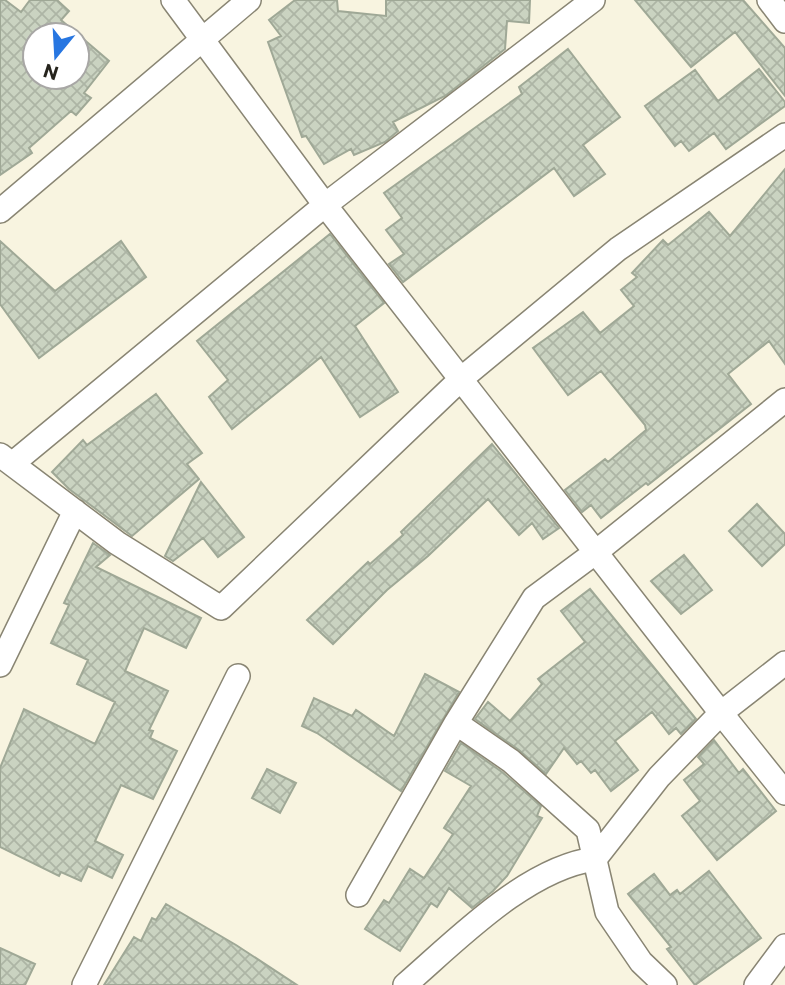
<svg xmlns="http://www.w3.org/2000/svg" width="785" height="985" font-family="Commissioner,sans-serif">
  <defs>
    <pattern id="building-cross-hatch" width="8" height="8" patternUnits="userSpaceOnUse" patternTransform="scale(1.75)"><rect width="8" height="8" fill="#cad3c1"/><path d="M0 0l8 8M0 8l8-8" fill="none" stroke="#adb5a5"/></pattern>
  </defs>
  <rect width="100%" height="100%" fill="#f8f4e0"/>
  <path fill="url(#building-cross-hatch)" stroke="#9fa896" stroke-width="2" fill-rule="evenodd" d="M 0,0 L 5,0 L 21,12 L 30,0 L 57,0 L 69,11 L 61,20 L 109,61 L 84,93 L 91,98 L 76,115 L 71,111 L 29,148 L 32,153 L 0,175 ZM 35,35 L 77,35 L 77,77 L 35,77 Z
    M 295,0 L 337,0 L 338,11 L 386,16 L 386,0 L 530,0 L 529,23 L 507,21 L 505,49 L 445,96 L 393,122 L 398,131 L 385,142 L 354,155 L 351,149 L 324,164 L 306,136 L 302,137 L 268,42 L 281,36 L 269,20 Z
    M 635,0 L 743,0 L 785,48 L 785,96 L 735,32 L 691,67 Z
    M 568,49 L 620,117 L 583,145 L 605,174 L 574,196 L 554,168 L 403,282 L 389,264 L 404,254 L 386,230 L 402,218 L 384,193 L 522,94 L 519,87 Z
    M 759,69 L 785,102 L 785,106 L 726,149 L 714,133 L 689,151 L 681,141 L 675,146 L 645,106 L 695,70 L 718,101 Z
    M 785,169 L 785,364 L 769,341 L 728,374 L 751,404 L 648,485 L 646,483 L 601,518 L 591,505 L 582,512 L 565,490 L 605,459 L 608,462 L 646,430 L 645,425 L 601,371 L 568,395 L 533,348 L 583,312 L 600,333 L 634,306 L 621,290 L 637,277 L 632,273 L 663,240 L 668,245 L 709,212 L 730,236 Z
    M 330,234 L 384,303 L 355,326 L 398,392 L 360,417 L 321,357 L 232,429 L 209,397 L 228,380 L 197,341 Z
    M 0,241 L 55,291 L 121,241 L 146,277 L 39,358 L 0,304 Z
    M 156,394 L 202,453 L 187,464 L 199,479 L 132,536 L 69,489 L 52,472 L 83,440 L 87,445 Z
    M 492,444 L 559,528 L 543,539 L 532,523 L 519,535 L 488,499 L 428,556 L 387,590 L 333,644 L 307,620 L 368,562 L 370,564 L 403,535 L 401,532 Z
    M 201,482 L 244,537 L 218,557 L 203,538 L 173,561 L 165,556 Z
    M 757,504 L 785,534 L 785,544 L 762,566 L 729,531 Z
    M 93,543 L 110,555 L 96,567 L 201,618 L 186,648 L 144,628 L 125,671 L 168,691 L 149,730 L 153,731 L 150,738 L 177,751 L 153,799 L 121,785 L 95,841 L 123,855 L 112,878 L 88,866 L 81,881 L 61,872 L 59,876 L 0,847 L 0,768 L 24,709 L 95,744 L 115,702 L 77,684 L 88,660 L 51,643 L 69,605 L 64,603 Z
    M 684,555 L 712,590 L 681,614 L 651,581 Z
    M 590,589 L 696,719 L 681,734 L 676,728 L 669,734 L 652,712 L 615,741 L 638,770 L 611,791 L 595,770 L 591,773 L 581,761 L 577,764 L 564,748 L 546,774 L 519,750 L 475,719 L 488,702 L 510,721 L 542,684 L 538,679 L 585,642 L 561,611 Z
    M 425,674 L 459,692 L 401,791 L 317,733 L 302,726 L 314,698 L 352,716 L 356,710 L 394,736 Z
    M 714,740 L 739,773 L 743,769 L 776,811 L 717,860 L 682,816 L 700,801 L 684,780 L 704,764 L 698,757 Z
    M 461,743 L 502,772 L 541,806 L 537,816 L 542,818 L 507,876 L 493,891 L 472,908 L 449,888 L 437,907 L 431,903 L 400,951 L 365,929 L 384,900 L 389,903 L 410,869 L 424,878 L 453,834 L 444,828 L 471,786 L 445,771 Z
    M 267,769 L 296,783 L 280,813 L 252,798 Z
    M 709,871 L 761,938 L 695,985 L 667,949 L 671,947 L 628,894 L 654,874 L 670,895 L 677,890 L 680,894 Z
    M 166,904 L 236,945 L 297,985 L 104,985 L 134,937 L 141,941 L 152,918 L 156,920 Z
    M 0,948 L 35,964 L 25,985 L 0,985 Z"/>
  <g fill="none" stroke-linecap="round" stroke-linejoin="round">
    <g stroke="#898573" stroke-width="26">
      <path id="minor" d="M 173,0 L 325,205 L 721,713 L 785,663
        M 769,0 L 785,21
        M 0,211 L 249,0
        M 0,455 L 117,543 L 221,608 L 461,379 L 618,249 L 785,135
        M 12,464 L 325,205 L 593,0
        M 0,665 L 75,511
        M 456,723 L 534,598 L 596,552 L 785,400
        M 358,895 L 456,723 L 511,761 L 588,830 L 607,912 L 641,962 L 665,985
        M 84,985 L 238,676
        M 405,985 C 456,941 526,868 595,859 L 659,777 L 721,713 L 785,793
        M 756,985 L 785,946"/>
    </g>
    <use href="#minor" stroke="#fff" stroke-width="23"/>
  </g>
  <g transform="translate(56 56) rotate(198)"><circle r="33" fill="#ffffff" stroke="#a8a7a5" stroke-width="2"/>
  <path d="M0-5L12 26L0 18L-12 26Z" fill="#2776e1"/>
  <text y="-10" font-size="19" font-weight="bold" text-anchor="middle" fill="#26241d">N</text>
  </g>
</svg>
